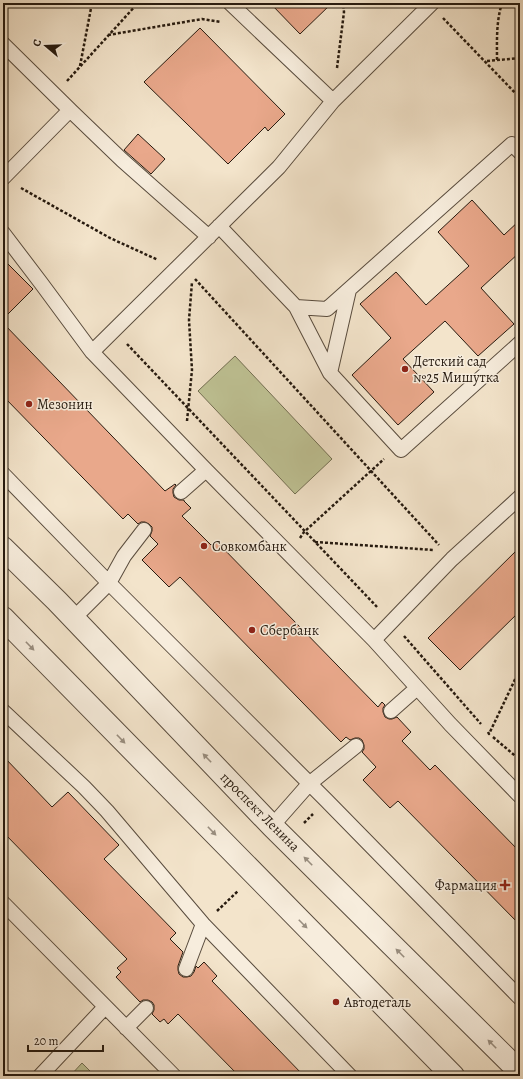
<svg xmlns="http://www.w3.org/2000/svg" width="523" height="1079" font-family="Alegreya,serif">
  <rect width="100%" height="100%" fill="#f3e4cb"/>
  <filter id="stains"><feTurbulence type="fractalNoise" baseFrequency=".005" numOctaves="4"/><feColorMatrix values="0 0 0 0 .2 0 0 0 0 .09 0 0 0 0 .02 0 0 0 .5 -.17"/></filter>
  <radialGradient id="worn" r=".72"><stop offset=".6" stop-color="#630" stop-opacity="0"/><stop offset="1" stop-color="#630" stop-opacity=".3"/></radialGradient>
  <path fill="#bfc395" stroke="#726e52" d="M 235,356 L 332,459 L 295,494 L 198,391 Z
    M 82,1063 L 95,1076 L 70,1076 Z"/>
  <path fill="#e9a88b" stroke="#261a0f" d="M 270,3 L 332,3 L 300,34 Z
    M 200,28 L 285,114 L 268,131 L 265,127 L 228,164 L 144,82 Z
    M 138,134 L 165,159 L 151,174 L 124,150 Z
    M 472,200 L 504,235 L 520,220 L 520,252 L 481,288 L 514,324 L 478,356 L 445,321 L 403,359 L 434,392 L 398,425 L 352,375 L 391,338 L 360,304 L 396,272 L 426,305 L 469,266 L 438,232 Z
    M 3,259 L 33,289 L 3,319 Z
    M 3,323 L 165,491 L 175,484 L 176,485 L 173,489 L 173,493 L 174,497 L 179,500 L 184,500 L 184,501 L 191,508 L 182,516 L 211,545 L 216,541 L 378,707 L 382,702 L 385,705 L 383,708 L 383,712 L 385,717 L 389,719 L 392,719 L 397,717 L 411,732 L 402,741 L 430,770 L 435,765 L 520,852 L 520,925 L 398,801 L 390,808 L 363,780 L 376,767 L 362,752 L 364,749 L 364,745 L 362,740 L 359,738 L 355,738 L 350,740 L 346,737 L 341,742 L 180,577 L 169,587 L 142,560 L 158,544 L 150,536 L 152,531 L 152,527 L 149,524 L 145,522 L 141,522 L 138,524 L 128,514 L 123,519 L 3,396 Z
    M 520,547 L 520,611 L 460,670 L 428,638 Z
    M 3,756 L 52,807 L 68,792 L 119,845 L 104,859 L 176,933 L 170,939 L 183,952 L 178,966 L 178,970 L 179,974 L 183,977 L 187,977 L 191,976 L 194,972 L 196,966 L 198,968 L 204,962 L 217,976 L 212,981 L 304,1076 L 239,1076 L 178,1014 L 168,1024 L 164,1019 L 160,1022 L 152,1014 L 154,1010 L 154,1005 L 152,1002 L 148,1000 L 143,1000 L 140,1002 L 116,977 L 121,972 L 117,968 L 127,959 L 3,832 Z"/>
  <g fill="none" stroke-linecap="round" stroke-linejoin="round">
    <g stroke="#594c3e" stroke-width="16">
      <path id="service" d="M 230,3 L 333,101
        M 3,44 L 70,110 L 3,178
        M 70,110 L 122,160 L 209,237
        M 219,226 L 296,307 L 330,373 L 401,450 L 520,343
        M 3,233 L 41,283 L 92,352 L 206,470 L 374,640 L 450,724 L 520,796
        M 296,307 L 327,309 L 512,144 L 520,152
        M 92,352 L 279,167 L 333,101 L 432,3
        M 330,373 L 349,290
        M 3,474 L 109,583 L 326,800 L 520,998
        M 181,492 L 206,470
        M 74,618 L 109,583 L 124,556 L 144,530
        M 374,640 L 452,559 L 520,497
        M 3,711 L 84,787 L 107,811 L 203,924 L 350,1076
        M 391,711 L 417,688
        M 272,826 L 309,784 L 356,746
        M 3,903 L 174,1076
        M 186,969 L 203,924
        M 126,1028 L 146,1008
        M 40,1076 L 105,1007"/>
    </g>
    <g stroke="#594c3e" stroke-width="24">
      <path id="tertiary" d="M 3,548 L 57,601 L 272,826 L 520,1072
        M 3,618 L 453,1076"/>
    </g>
    <path stroke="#261a0f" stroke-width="2.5" stroke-dasharray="3 2" stroke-linecap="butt" d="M 443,18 L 520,98
      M 108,35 L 202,19 L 221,22
      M 497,60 C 497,41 496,22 502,3
      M 487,61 L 520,58
      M 80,66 L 92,3
      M 337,68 L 344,12 L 343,3
      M 67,81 L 138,3
      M 21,188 L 110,238 L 158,260
      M 195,279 L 439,545
      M 127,344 L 377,607
      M 187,421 L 192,370 L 189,320 L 192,282
      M 300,538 L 304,532 L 384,459
      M 315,542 L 434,550
      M 404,636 L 481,724
      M 488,732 L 489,734 L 520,669
      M 493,737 L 520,760
      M 304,823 L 313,814
      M 217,911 L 238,891"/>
    <use href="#service" stroke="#f7eddd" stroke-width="14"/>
    <use href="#tertiary" stroke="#f7eddd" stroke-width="22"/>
  </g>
  <defs><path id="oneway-solid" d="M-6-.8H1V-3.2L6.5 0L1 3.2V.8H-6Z"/></defs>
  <g fill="#998e80">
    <use href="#oneway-solid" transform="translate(30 646) rotate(46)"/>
    <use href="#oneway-solid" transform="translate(121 739) rotate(46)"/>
    <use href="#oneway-solid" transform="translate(207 758) rotate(-134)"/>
    <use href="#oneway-solid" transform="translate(212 831) rotate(46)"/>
    <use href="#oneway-solid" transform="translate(308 861) rotate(-135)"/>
    <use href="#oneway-solid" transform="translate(303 924) rotate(45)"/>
    <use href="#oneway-solid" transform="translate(400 953) rotate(-135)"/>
    <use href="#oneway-solid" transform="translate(492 1044) rotate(-135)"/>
  </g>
  <g fill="#8f2418" stroke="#f7eddd" stroke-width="1.5">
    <circle cx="405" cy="369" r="4"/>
    <circle cx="29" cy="404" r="4"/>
    <circle cx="204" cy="546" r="4"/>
    <circle cx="252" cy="630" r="4"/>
    <path d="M503 879h4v4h4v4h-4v4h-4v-4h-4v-4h4z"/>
    <circle cx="336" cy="1002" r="4"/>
  </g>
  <g text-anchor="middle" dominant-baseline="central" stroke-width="3" stroke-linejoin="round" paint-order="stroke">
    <g font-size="14" fill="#261a0f" stroke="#f7eddd" text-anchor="start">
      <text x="413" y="361">Детский сад<tspan x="413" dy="16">№25 Мишутка</tspan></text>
      <text x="37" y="404">Мезонин</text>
      <text x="212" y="546">Совкомбанк</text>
      <text x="260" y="630">Сбербанк</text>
      <text x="497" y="885" text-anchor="end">Фармация</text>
      <text x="344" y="1002">Автодеталь</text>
    </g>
    <g font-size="14" fill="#261a0f" stroke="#f7eddd">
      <text transform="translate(260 812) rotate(45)">проспект Ленина</text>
    </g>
  </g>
  <rect width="523" height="1079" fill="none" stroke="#f3e4cb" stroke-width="16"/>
  <rect x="4" y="4" width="515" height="1071" fill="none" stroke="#261a0f" stroke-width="2"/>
  <rect x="8" y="8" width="507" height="1063" fill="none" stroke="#261a0f"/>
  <g transform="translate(46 46) rotate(289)" stroke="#f7eddd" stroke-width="3" paint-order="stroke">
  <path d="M0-3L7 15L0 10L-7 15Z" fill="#261a0f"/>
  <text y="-6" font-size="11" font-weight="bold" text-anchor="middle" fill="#261a0f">С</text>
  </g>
  <path d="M28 1045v6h75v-6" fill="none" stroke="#261a0f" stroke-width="2"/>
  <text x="34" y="1045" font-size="12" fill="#261a0f" stroke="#f7eddd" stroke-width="3" paint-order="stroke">20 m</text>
  <rect width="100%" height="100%" filter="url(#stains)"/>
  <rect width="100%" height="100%" fill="url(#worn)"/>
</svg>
